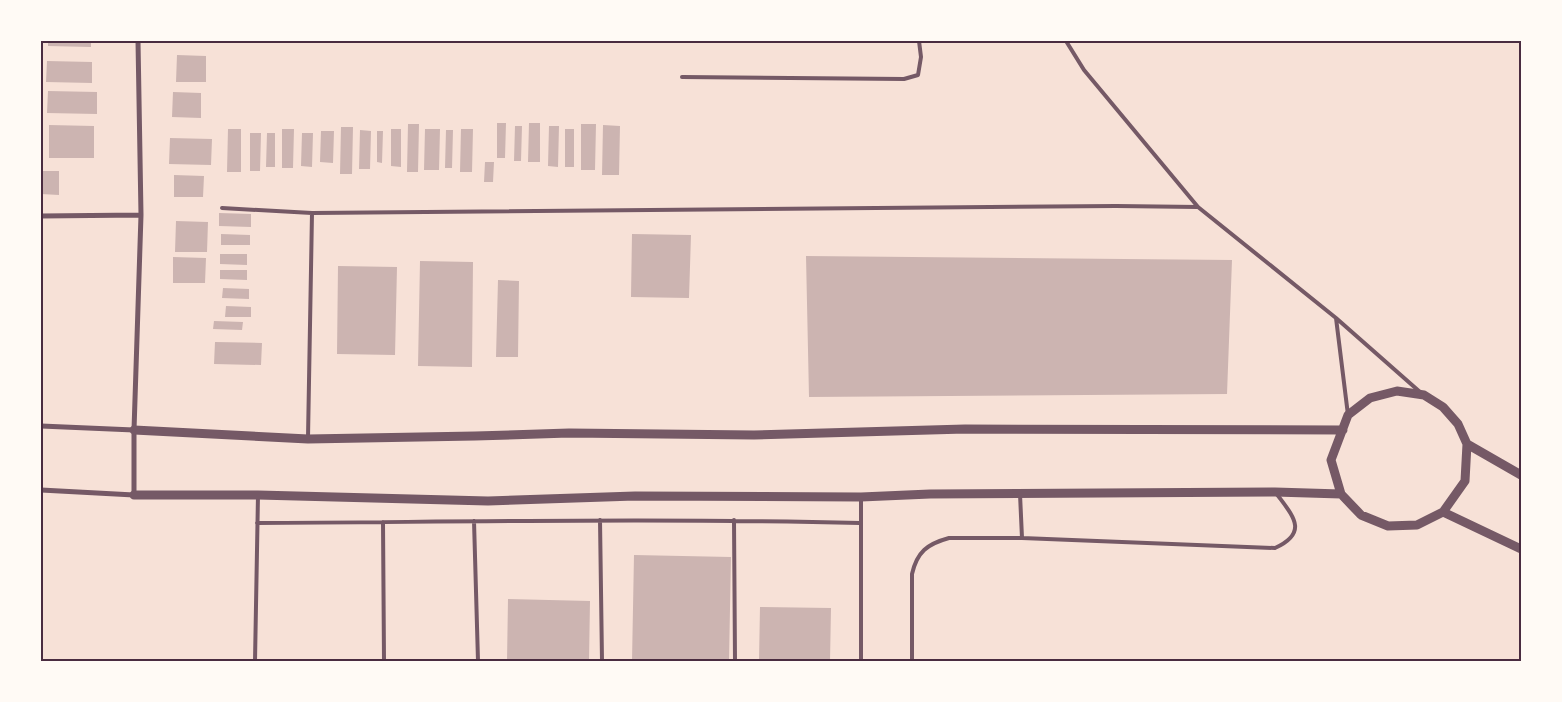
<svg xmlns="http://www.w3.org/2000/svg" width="1562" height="702" font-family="Montserrat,sans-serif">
  <rect width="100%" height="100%" fill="#f7e1d7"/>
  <path fill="#ccb4b1" d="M 48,41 L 91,41 L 91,47 L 48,46 Z
    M 177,55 L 206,56 L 206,82 L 176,82 Z
    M 47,61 L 92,62 L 92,83 L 46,82 Z
    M 48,91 L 97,92 L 97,114 L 47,113 Z
    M 173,92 L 201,93 L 201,118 L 172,117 Z
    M 497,123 L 506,123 L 505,158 L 497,158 Z
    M 529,123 L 540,123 L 540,162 L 528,162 Z
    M 408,124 L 419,124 L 418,172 L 407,172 Z
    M 581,124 L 596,124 L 595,170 L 581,170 Z
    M 49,125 L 94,126 L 94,158 L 49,158 Z
    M 603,125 L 620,126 L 619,175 L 602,175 Z
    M 515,126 L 522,126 L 521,161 L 514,161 Z
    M 549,126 L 559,126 L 558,167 L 548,166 Z
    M 341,127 L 353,127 L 352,174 L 340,174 Z
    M 228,129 L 241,129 L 241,172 L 227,172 Z
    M 282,129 L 294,129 L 293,168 L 282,168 Z
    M 391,129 L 401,129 L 401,167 L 391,166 Z
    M 425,129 L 440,129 L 439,170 L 424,170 Z
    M 461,129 L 473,129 L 472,172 L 460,172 Z
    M 565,129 L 574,129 L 574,167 L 565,167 Z
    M 360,130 L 371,131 L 370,169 L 359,169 Z
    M 446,130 L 453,130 L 452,168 L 445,168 Z
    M 321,131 L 334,131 L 333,163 L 320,162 Z
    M 377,131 L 383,131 L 382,163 L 377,162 Z
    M 250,133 L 261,133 L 260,171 L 250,171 Z
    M 267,133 L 275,133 L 275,167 L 266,167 Z
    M 302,133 L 313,133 L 312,167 L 301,166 Z
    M 170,138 L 212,139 L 211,165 L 169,164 Z
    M 485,162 L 494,162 L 493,182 L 484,182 Z
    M 41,171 L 59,171 L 59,195 L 41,194 Z
    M 174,175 L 204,176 L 203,197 L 174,197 Z
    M 219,213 L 251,214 L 251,227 L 219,226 Z
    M 176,221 L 208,222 L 207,252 L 175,252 Z
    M 221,234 L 250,235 L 250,245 L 221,245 Z
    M 632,234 L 691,235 L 689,298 L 631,297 Z
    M 220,254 L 247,254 L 247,265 L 220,264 Z
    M 806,256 L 1232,260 L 1227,394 L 809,397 Z
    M 173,257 L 206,258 L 205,283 L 173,283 Z
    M 420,261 L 473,262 L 472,367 L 418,366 Z
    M 338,266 L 397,267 L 395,355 L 337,354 Z
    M 220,270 L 247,270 L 247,280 L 220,279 Z
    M 498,280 L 519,281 L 518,357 L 496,357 Z
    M 223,288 L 249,289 L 249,299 L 222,298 Z
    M 226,306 L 251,307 L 251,317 L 225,317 Z
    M 214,321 L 243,322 L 242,330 L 213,329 Z
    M 215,342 L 262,343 L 261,365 L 214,364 Z
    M 634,555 L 731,557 L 729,661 L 632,661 Z
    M 508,599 L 590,601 L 589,661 L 507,661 Z
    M 760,607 L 831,608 L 830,661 L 759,661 Z"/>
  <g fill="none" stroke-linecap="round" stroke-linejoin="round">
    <path stroke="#755966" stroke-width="4" d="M 1066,41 L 1084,70 L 1198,207 L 1336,318 L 1420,392
      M 682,77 L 904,79 L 918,75 L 921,57 L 919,41
      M 222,208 L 312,213 L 1116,206 L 1198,207
      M 1336,318 L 1348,415
      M 308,438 L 312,213
      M 1020,494 L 1022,538
      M 600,520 L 602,661
      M 734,520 L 735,661
      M 474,521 L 478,661
      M 383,522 L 384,661
      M 257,523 C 458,522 659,518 860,523
      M 255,661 L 258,495
      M 861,661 L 861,498
      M 912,661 L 912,574 C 917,552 927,544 949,538 L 1022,538 L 1275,548 C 1310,532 1292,515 1276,493"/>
    <path stroke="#755966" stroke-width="5" d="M 41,216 L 141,215
      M 41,426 L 134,430
      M 41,490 L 134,495 L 134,430 L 141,215 L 138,41"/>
    <path stroke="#755966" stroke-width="9" d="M 1397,391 L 1424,395 L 1443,407 L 1458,424 L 1467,444 L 1465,481 L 1443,512 L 1417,525 L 1388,526 L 1361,515 L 1341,494 L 1331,460 L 1348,415 L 1370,398 Z
      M 134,430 L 308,439 L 475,436 L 569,433 L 754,435 L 965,429 L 1343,430
      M 1467,444 L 1521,475
      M 134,495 L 258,495 L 488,501 L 635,496 L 861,497 L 930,494 L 1275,492 L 1341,494
      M 1443,512 L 1521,549"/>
  </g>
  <rect width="1562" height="702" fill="none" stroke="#fffaf5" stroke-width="85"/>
  <rect x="42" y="42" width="1478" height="618" fill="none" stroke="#4a2c40" stroke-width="2"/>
</svg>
